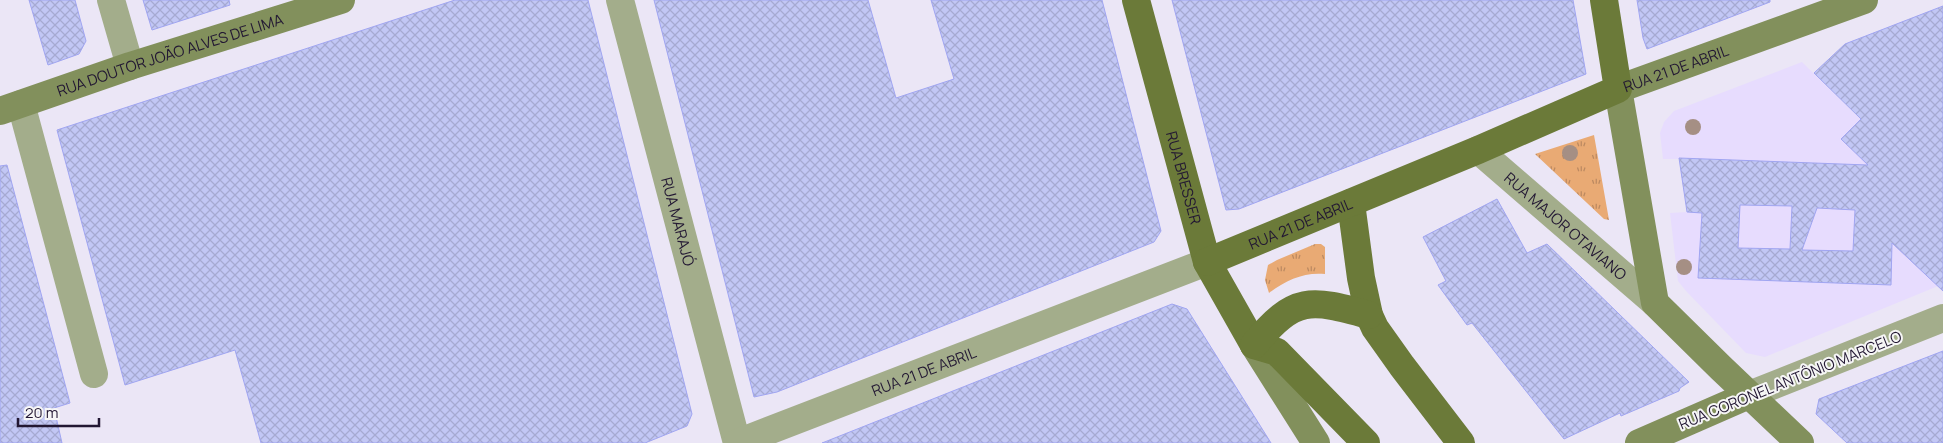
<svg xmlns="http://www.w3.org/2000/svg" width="1943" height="443" font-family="Manrope,sans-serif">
  <defs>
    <pattern id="park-tufts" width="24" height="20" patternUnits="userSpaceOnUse" patternTransform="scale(1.25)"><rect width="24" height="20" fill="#e9aa74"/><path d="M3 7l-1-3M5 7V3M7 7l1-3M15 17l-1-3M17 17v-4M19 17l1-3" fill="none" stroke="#bc8960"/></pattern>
    <pattern id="building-cross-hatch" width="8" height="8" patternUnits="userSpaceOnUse" patternTransform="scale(1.25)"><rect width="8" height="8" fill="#c2c7f5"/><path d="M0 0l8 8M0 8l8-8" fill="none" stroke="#a6aad2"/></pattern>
  </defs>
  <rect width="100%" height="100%" fill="#ebe6f6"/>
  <path fill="#e7dcfe" d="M 1802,62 L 1902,160 L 1943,284 L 1765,357 L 1746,353 L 1686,291 L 1678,281 L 1670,213 L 1687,212 L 1679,159 L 1663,159 L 1660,133 L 1664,122 L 1674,111 Z"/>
  <path fill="url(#park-tufts)" d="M 1594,135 L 1609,220 L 1604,219 L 1535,154 Z
    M 1315,244 L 1321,244 L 1325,247 L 1325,274 C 1304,272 1286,280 1269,293 L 1265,280 L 1268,265 L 1277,260 Z"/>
  <path fill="url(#building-cross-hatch)" stroke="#a0a5f1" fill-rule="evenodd" d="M 29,0 L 75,0 L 86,41 L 79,54 L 48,65 Z
    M 143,0 L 229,0 L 230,5 L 152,30 Z
    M 455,0 L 588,0 L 692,414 L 687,426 L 645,443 L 261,443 L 235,350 L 125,385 L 57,130 Z
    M 654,0 L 868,0 L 896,98 L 954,79 L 931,0 L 1102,0 L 1161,231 L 1154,242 L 777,392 L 754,397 Z
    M 1172,0 L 1573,0 L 1586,74 L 1239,209 L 1226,210 Z
    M 1637,0 L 1770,0 L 1770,2 L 1647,49 L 1643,38 Z
    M 1943,6 L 1943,291 L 1892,243 L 1891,285 L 1698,278 L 1702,213 L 1687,212 L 1679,158 L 1868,165 L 1841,139 L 1861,119 L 1814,73 L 1845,44 ZM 1740,205 L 1792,206 L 1790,249 L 1738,248 ZM 1817,208 L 1855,210 L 1853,251 L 1802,250 Z
    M 7,165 L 70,403 L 54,408 L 62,443 L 0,443 L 0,166 Z
    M 1497,199 L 1527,253 L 1547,244 L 1689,382 L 1680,388 L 1679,391 L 1621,416 L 1620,413 L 1564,439 L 1472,323 L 1467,325 L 1438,285 L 1446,281 L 1423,237 Z
    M 1172,304 L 1187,309 L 1271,443 L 822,443 Z
    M 1943,351 L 1943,443 L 1847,443 L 1816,414 L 1819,399 Z"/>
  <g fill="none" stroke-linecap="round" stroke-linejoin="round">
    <g stroke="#a3ad8b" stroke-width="28">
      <path d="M 111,0 L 130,66"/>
      <path id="s1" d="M 620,0 L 737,443"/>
      <path d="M 21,104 L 94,374"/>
      <path id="s2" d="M 1478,150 L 1655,303"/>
      <path d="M 1749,395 L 1943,318"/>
      <path id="s3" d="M 737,443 L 1207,262"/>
    </g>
    <g stroke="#82905c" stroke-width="28">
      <path id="s4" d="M 0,111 L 130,66 L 341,0"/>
      <path d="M 1254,345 L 1316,443"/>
      <path d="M 1639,443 L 1749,395"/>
      <path id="s5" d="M 1800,443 L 1721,368 L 1655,303 L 1618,89 L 1864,0"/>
    </g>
    <g stroke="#6b7a39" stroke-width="28">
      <path id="s6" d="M 1136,0 L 1207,262 L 1254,345 L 1277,352 L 1366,443"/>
      <path d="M 1351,203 L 1361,278 L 1369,315 L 1375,328 L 1402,366 L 1461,443"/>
      <path id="s7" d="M 1207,262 L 1478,150 L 1618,89 L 1604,0"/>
      <path d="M 1254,345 C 1295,295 1310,299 1369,315"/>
    </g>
  </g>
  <g fill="#a58f84">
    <circle cx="1693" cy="127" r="8"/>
    <circle cx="1570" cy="153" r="8"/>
    <circle cx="1684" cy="267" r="8"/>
  </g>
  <g text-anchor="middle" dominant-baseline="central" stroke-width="4" stroke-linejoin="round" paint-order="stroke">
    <g font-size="15" fill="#221733" stroke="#f6f6f6">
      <text stroke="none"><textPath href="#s4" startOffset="179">RUA DOUTOR JOÃO ALVES DE LIMA</textPath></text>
      <text stroke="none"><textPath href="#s5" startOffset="480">RUA 21 DE ABRIL</textPath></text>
      <text stroke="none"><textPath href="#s6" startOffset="184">RUA BRESSER</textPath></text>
      <text stroke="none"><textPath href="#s1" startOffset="229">RUA MARAJÓ</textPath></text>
      <text stroke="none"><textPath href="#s7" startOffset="101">RUA 21 DE ABRIL</textPath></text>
      <text stroke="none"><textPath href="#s2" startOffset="116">RUA MAJOR OTAVIANO</textPath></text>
      <text stroke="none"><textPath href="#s3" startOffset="200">RUA 21 DE ABRIL</textPath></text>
      <text transform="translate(1790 380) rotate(-22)">RUA CORONEL ANTÔNIO MARCELO</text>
    </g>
  </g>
  <path d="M18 418v8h81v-8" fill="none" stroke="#221733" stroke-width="2.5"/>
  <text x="25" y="418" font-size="15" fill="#221733" stroke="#f6f6f6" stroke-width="4" paint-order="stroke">20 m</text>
</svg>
